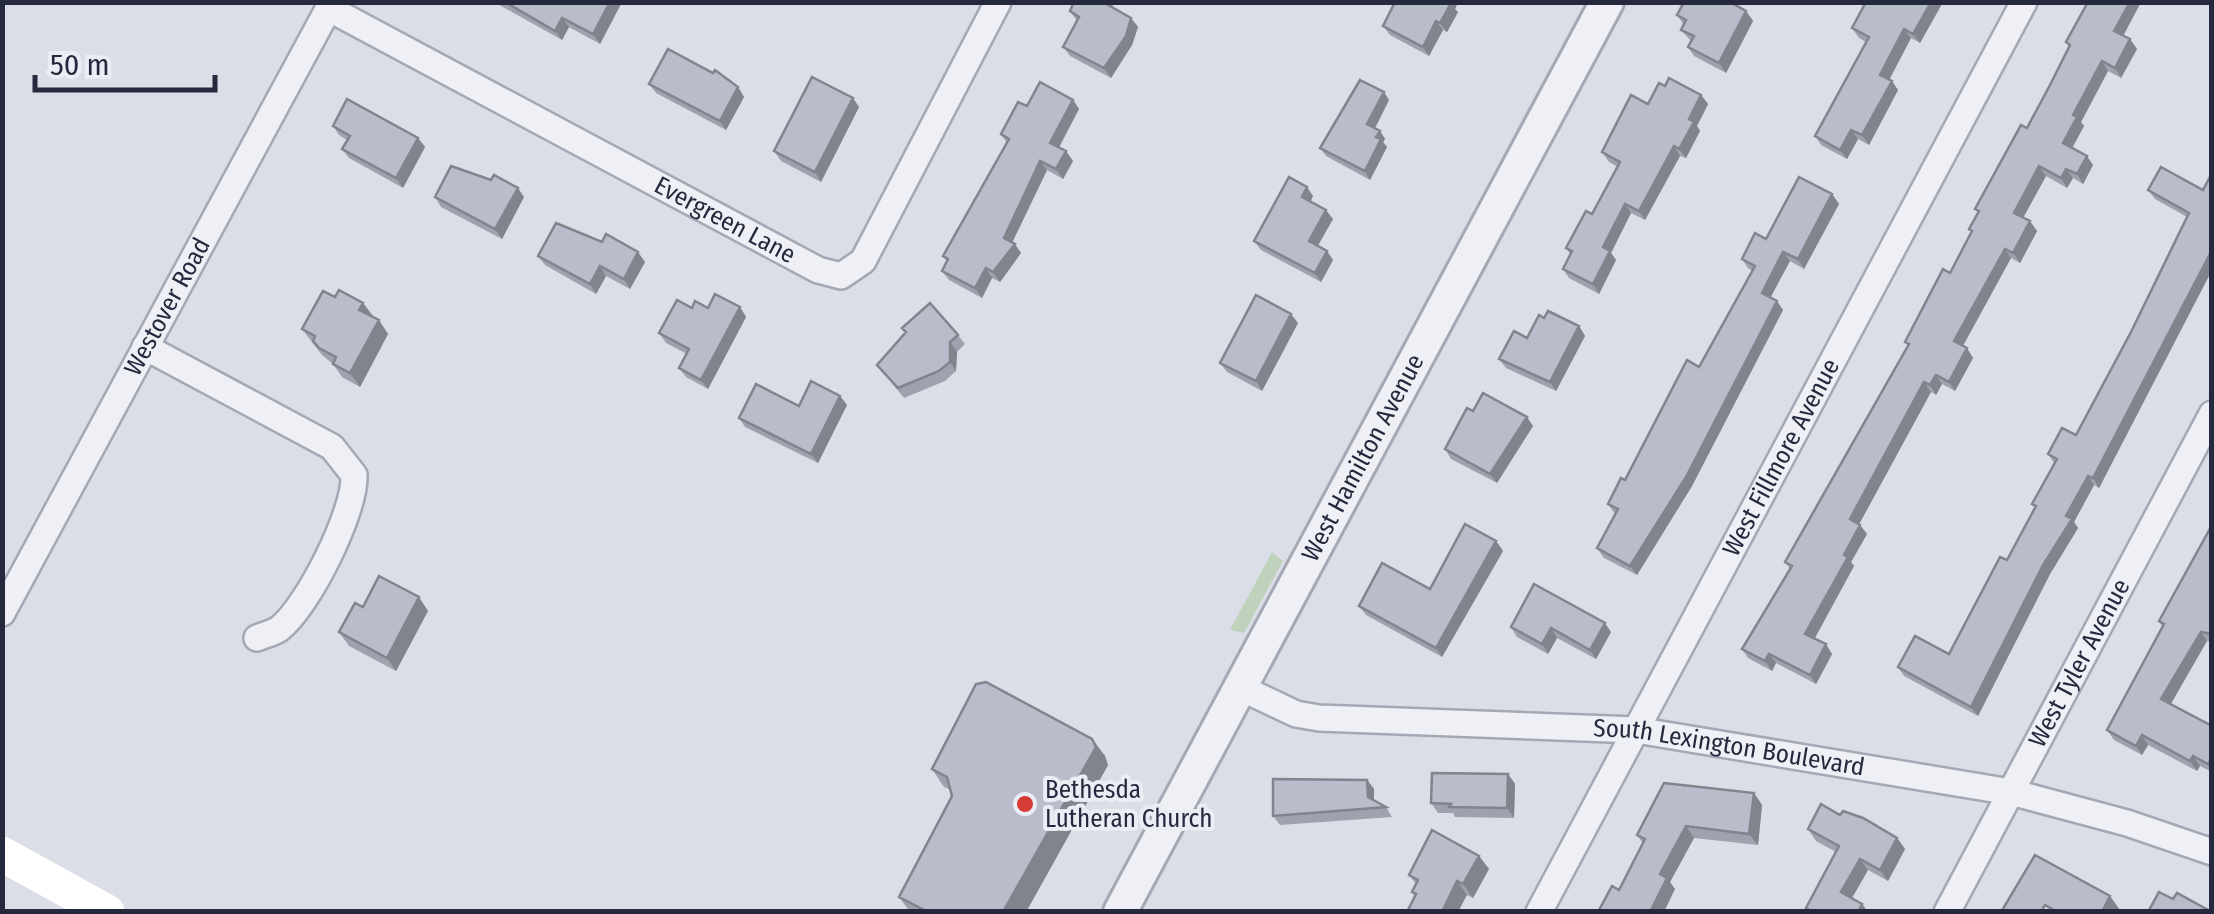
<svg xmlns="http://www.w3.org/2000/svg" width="2214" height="914" font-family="'Fira Sans Condensed',sans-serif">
  <rect width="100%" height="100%" fill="#dcdee7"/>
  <path fill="#bed2bc" d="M 1272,552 L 1283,561 L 1244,633 L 1230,630 Z"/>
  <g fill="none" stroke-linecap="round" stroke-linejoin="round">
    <g stroke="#a5a8b4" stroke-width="30">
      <g id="minor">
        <path id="s1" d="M 328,8 L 818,270 L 841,276 L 863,261 L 998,2"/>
        <path d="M 145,347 L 332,447 L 354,475 C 356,510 308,607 279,629 C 273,633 264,635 257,638"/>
        <path id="s2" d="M 2,613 L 332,2"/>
        <path id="s3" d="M 1239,687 L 1296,714 L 1319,718 L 1636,730 L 2011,792 L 2127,823 L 2212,852"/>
        <path id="s4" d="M 1539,912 L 2024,2"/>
        <path id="s5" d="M 1947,912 L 2212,414"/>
      </g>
    </g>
    <g stroke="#a5a8b4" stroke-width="38">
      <g id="tertiary">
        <path id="s6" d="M 1120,912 L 1607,2"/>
      </g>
    </g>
    <use href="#minor" stroke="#eef0f5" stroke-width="25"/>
    <use href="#tertiary" stroke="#eef0f5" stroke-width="32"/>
    <path stroke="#fff" stroke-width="35" d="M 2,854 L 107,912"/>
  </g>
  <path fill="#9fa2ae" d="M 494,2 L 622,2 L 600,44 L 569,27 L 562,40 Z
    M 1074,2 L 1115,2 L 1112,7 L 1131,18 L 1138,27 L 1132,45 L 1111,78 L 1070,56 L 1063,47 L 1077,21 L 1070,11 Z
    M 1395,2 L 1458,2 L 1455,9 L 1458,12 L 1447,32 L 1443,30 L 1429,56 L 1390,35 L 1383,26 Z
    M 1943,2 L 1920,43 L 1911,38 L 1889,80 L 1898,90 L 1869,145 L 1858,139 L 1847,159 L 1821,145 L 1815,136 L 1866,42 L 1859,38 L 1852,28 Z
    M 2141,2 L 2123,36 L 2137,49 L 2121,78 L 2108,71 L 2081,122 L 2084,126 L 2072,148 L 2093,165 L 2083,184 L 2073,178 L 2067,188 L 2046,176 L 2023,217 L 2037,231 L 2020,263 L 2011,258 L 1963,346 L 1973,358 L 1955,391 L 1942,384 L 1936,395 L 1931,392 L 1859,524 L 1867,534 L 1851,562 L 1854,566 L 1815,638 L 1832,654 L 1816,684 L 1776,663 L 1772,671 L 1748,658 L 1742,649 L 1790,569 L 1785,562 L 1908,346 L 1905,342 L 1950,273 L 1972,233 L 1969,229 L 1978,213 L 1975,209 L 2027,128 L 2050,85 L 2069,46 L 2066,42 Z
    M 1746,11 L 1753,21 L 1726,73 L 1694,56 L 1688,47 L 1691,41 L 1681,30 L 1684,25 L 1677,15 Z
    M 649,84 L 738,87 L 744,97 L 726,130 L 656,93 Z
    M 1665,86 L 1701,95 L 1708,104 L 1697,126 L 1700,131 L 1686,158 L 1680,156 L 1645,220 L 1631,213 L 1611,253 L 1616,260 L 1599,294 L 1569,278 L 1563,269 L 1570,254 L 1566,248 L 1592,214 L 1618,167 L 1609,162 L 1602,152 Z
    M 1073,100 L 1079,109 L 1059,148 L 1073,161 L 1063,179 L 1047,170 L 1012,243 L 1021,253 L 1000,282 L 992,278 L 982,298 L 949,280 L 942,271 L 947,262 L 943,256 L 1007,143 L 1001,134 L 1027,106 Z
    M 1389,100 L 1375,128 L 1380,131 L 1385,139 L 1383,142 L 1387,147 L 1370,180 L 1326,156 L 1320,148 Z
    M 859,107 L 821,182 L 781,161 L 774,151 Z
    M 333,126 L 418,138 L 425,147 L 403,188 L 349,158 L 342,149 L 347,140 L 339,135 Z
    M 2148,190 L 2203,190 L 2212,270 L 2099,488 L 2094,485 L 2074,522 L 2078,528 L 2050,574 L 1978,716 L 1904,676 L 1898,667 L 1949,654 L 2007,560 L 2035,508 L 2032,504 L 2054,463 L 2048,454 L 2076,435 L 2131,332 L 2187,217 L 2155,199 Z
    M 1832,194 L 1839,204 L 1804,269 L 1790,261 L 1770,298 L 1783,310 L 1692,486 L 1637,575 L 1604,558 L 1597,548 L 1615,514 L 1608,504 L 1625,480 L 1699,367 L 1752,271 L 1748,268 L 1742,259 L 1766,239 Z
    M 1313,196 L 1311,201 L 1333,219 L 1318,246 L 1333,260 L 1321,282 L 1261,250 L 1254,241 Z
    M 435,197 L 524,197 L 502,239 L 441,207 Z
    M 538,256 L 645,262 L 630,289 L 606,276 L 596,294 L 545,265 Z
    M 335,297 L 363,303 L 388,334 L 360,387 L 342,377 L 333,364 L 322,355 L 302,329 Z
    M 740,307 L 746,317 L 708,389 L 686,377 L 679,368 L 687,354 L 666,343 L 659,333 L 692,308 Z
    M 1544,318 L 1579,326 L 1585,336 L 1556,391 L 1506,368 L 1499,359 L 1527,338 Z
    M 1298,323 L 1262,391 L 1227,372 L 1220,363 Z
    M 958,335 L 965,344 L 957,352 L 956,371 L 945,381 L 904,398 L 877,365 Z
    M 840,396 L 847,405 L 818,463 L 745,427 L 739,418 Z
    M 1473,411 L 1533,426 L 1497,483 L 1451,459 L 1445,449 Z
    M 2212,525 L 2212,642 L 2207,641 L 2170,704 L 2212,726 L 2212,772 L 2200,766 L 2197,771 L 2148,745 L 2142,755 L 2114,740 L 2107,730 L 2162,626 L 2159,621 Z
    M 1496,541 L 1503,551 L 1442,657 L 1366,615 L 1359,606 L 1430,589 Z
    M 363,607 L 428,611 L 396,671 L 349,646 L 339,632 Z
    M 1511,627 L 1611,632 L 1596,659 L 1557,638 L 1548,654 L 1517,637 Z
    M 1092,739 L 1105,756 L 1108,765 L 1026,912 L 910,912 L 899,897 L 952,796 L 951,790 L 944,787 L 932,769 Z
    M 1508,774 L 1515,784 L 1514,818 L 1455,817 L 1453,813 L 1438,813 L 1431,803 Z
    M 1367,780 L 1374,789 L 1374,801 L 1386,807 L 1392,817 L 1280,825 L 1273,816 Z
    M 1754,793 L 1762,805 L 1758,845 L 1694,838 L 1670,882 L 1675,889 L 1637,835 Z
    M 1840,815 L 1897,838 L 1905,849 L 1888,881 L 1868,870 L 1852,898 L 1862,904 L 1868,912 L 1809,912 L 1806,908 L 1836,852 L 1816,841 L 1808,829 Z
    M 1479,856 L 1489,869 L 1473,898 L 1467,895 L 1415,897 L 1412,892 L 1416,884 L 1409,875 Z"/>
  <path fill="#82848d" d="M 610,2 L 622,2 L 600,44 L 593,34 Z
    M 1448,2 L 1458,2 L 1455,9 L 1458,12 L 1447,32 L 1440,23 Z
    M 1931,2 L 1943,2 L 1920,43 L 1913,34 Z
    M 2130,2 L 2141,2 L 2121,40 L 2114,31 Z
    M 1746,11 L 1753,21 L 1726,73 L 1719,63 Z
    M 562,18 L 569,27 L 562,40 L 555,31 Z
    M 1131,18 L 1138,27 L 1132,45 L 1111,78 L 1104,68 Z
    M 1436,21 L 1443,30 L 1429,56 L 1423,47 Z
    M 1904,29 L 1911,38 L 1887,84 L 1880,75 Z
    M 2130,39 L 2137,49 L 2121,78 L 2115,68 Z
    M 2102,61 L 2108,71 L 2081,122 L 2084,126 L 2070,152 L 2063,143 L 2073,115 Z
    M 1892,81 L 1898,90 L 1869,145 L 1862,135 Z
    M 738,87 L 744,97 L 726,130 L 720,121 Z
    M 1384,92 L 1389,100 L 1373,132 L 1367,124 Z
    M 1701,95 L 1708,104 L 1697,126 L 1700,131 L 1686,158 L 1679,149 L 1689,119 Z
    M 853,98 L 859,107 L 821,182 L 815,172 Z
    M 1073,100 L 1079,109 L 1056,152 L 1050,143 Z
    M 1851,130 L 1858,139 L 1847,159 L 1840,150 Z
    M 1380,131 L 1385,139 L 1383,142 L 1387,147 L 1370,180 L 1365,171 Z
    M 418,138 L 425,147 L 403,188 L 396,178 Z
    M 1674,146 L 1680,156 L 1645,220 L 1639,211 Z
    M 1066,151 L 1073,161 L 1063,179 L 1056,169 Z
    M 2087,156 L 2093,165 L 2083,184 L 2077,174 Z
    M 1040,161 L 1047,170 L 1010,247 L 1004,238 Z
    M 2039,166 L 2046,176 L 2021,222 L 2014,213 Z
    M 2066,169 L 2073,178 L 2067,188 L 2061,178 Z
    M 1307,187 L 1313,196 L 1308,206 L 1302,197 Z
    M 518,188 L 524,197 L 502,239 L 495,229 Z
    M 1832,194 L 1839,204 L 1804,269 L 1798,259 Z
    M 1625,204 L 1631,213 L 1611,253 L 1616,260 L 1599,294 L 1593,284 L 1603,247 Z
    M 1326,210 L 1333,219 L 1315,250 L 1309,241 Z
    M 2030,221 L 2037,231 L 2020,263 L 2013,253 Z
    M 1015,244 L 1021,253 L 1000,282 L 993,272 Z
    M 2005,249 L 2011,258 L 1960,351 L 1954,341 Z
    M 2212,250 L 2212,270 L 2099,488 L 2093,478 Z
    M 1327,251 L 1333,260 L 1321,282 L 1315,273 Z
    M 638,252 L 645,262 L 630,289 L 624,279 Z
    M 1783,252 L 1790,261 L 1768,302 L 1762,293 Z
    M 600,266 L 606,276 L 596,294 L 590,284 Z
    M 986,268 L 992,278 L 982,298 L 975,288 Z
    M 1777,301 L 1783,310 L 1692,486 L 1637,575 L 1630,566 Z
    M 363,303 L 372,316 L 359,310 Z
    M 740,307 L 746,317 L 708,389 L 701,380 Z
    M 1291,314 L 1298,323 L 1262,391 L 1256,381 Z
    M 379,320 L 388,334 L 360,387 L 350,373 Z
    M 1579,326 L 1585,336 L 1556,391 L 1550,382 Z
    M 950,342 L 957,352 L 956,371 L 950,362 Z
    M 1967,348 L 1973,358 L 1955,391 L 1949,382 Z
    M 1936,375 L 1942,384 L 1936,395 L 1930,385 Z
    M 1924,382 L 1931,392 L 1857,528 L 1850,519 Z
    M 840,396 L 847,405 L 818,463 L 811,454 Z
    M 1527,417 L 1533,426 L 1497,483 L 1490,474 Z
    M 2088,476 L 2094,485 L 2074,522 L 2078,528 L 2050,574 L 1978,716 L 1971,707 Z
    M 1860,525 L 1867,534 L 1851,562 L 1854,566 L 1812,643 L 1805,634 L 1844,555 Z
    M 1496,541 L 1503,551 L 1442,657 L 1436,648 Z
    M 419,597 L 428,611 L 396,671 L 387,658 Z
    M 1605,623 L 1611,632 L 1596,659 L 1590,650 Z
    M 1551,628 L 1557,638 L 1548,654 L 1542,644 Z
    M 2201,632 L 2207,641 L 2168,709 L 2161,699 Z
    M 1826,644 L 1832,654 L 1816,684 L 1810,675 Z
    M 1769,654 L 1776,663 L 1772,671 L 1765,661 Z
    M 2142,735 L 2148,745 L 2142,755 L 2136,746 Z
    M 1092,739 L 1105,756 L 1108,765 L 1026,912 L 1003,912 Z
    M 2193,756 L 2200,766 L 2197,771 L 2190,761 Z
    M 1508,774 L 1515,784 L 1514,818 L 1507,808 Z
    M 1367,780 L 1374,789 L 1374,807 L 1368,797 Z
    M 1754,793 L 1762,805 L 1758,845 L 1749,834 Z
    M 1686,826 L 1694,838 L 1670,882 L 1675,889 L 1664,912 L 1650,912 L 1660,874 Z
    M 1897,838 L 1905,849 L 1888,881 L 1880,870 Z
    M 1479,856 L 1489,869 L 1473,898 L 1463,884 Z
    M 1860,859 L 1868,870 L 1849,903 L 1841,892 Z
    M 1457,881 L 1467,895 L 1458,912 L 1442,912 Z
    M 2110,896 L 2120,910 L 2119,912 L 2102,912 Z
    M 1862,904 L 1868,912 L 1858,912 Z"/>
  <path fill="#b9bcca" stroke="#82848d" stroke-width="2.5" d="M 505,2 L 610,2 L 593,34 L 562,18 L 555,31 Z
    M 1074,2 L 1103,2 L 1131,18 L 1126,36 L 1104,68 L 1063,47 L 1079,17 L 1070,11 Z
    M 1395,2 L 1450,2 L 1451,3 L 1440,23 L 1436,21 L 1423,47 L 1383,26 Z
    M 1684,2 L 1730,2 L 1746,11 L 1719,63 L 1688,47 L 1694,36 L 1681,30 L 1686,20 L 1677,15 Z
    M 1866,2 L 1931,2 L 1913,34 L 1904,29 L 1880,75 L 1892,81 L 1862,135 L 1851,130 L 1840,150 L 1815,136 L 1869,37 L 1852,28 Z
    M 2088,2 L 2130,2 L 2114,31 L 2130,39 L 2115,68 L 2102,61 L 2073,115 L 2077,117 L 2063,143 L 2087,156 L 2077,174 L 2066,169 L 2061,178 L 2039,166 L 2014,213 L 2030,221 L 2013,253 L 2005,249 L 1954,341 L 1967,348 L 1949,382 L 1936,375 L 1930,385 L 1924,382 L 1850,519 L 1860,525 L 1844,555 L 1848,557 L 1805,634 L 1826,644 L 1810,675 L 1769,654 L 1765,661 L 1742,649 L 1792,566 L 1785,562 L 1909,344 L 1905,342 L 1943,269 L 1950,273 L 1972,231 L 1969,229 L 1979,211 L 1975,209 L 2021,125 L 2027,128 L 2050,85 L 2070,45 L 2066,42 Z
    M 668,49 L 713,73 L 715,70 L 738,87 L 720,121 L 649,84 Z
    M 812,77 L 853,98 L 815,172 L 774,151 Z
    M 1669,78 L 1701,95 L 1689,119 L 1694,122 L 1679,149 L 1674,146 L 1639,211 L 1625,204 L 1603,247 L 1610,251 L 1593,284 L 1563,269 L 1572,251 L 1566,248 L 1586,211 L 1592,214 L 1620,162 L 1602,152 L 1631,95 L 1648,104 L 1659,83 L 1665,86 Z
    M 1360,80 L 1384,92 L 1367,124 L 1380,131 L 1376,137 L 1381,139 L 1365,171 L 1320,148 Z
    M 1040,82 L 1073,100 L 1050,143 L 1066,151 L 1056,169 L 1040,161 L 1004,238 L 1015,244 L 993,272 L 986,268 L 975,288 L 942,271 L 948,259 L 943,256 L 1009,139 L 1001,134 L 1018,102 L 1027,106 Z
    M 347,99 L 418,138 L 396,178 L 342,149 L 350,136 L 333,126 Z
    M 451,166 L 491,180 L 494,175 L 518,188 L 495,229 L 435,197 Z
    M 2161,167 L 2203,190 L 2212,173 L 2212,250 L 2093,478 L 2088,476 L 2066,516 L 2072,519 L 2043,565 L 1971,707 L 1898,667 L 1915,636 L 1949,654 L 2000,557 L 2007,560 L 2036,506 L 2032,504 L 2057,459 L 2048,454 L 2062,428 L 2076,435 L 2131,332 L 2189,213 L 2148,190 Z
    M 1289,177 L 1307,187 L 1302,197 L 1326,210 L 1309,241 L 1327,251 L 1315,273 L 1254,241 Z
    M 1799,177 L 1832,194 L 1798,259 L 1783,252 L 1762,293 L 1777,301 L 1686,477 L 1630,566 L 1597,548 L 1618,509 L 1608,504 L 1621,478 L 1625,480 L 1687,360 L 1699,367 L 1755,266 L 1742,259 L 1755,233 L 1766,239 Z
    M 556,223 L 602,242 L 606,234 L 638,252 L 624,279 L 600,266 L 590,284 L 538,256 Z
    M 339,290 L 363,303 L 359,310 L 379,320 L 350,373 L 333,364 L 336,357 L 319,348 L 313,341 L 315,336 L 302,329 L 323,291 L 335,297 Z
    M 715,294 L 740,307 L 701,380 L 679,368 L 689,349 L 659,333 L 677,300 L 692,308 L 695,301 L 708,308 Z
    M 1256,295 L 1291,314 L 1256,381 L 1220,363 Z
    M 930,303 L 958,335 L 950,342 L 950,362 L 939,371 L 898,388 L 877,365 L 906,332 L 902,328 Z
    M 1548,311 L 1579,326 L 1550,382 L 1499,359 L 1514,331 L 1527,338 L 1539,315 L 1544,318 Z
    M 811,381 L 840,396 L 811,454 L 739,418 L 756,384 L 799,406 Z
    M 1483,393 L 1527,417 L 1490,474 L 1445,449 L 1467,408 L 1473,411 Z
    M 1465,524 L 1496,541 L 1436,648 L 1359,606 L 1382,563 L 1430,589 Z
    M 2212,525 L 2212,634 L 2201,632 L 2161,699 L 2212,726 L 2212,757 L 2208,764 L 2193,756 L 2190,761 L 2142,735 L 2136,746 L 2107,730 L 2164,624 L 2159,621 Z
    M 379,576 L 419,597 L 387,658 L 339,632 L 355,603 L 363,607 Z
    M 1534,584 L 1605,623 L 1590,650 L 1551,628 L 1542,644 L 1511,627 Z
    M 986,682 L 1092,739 L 1096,747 L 1003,912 L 928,912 L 899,897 L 952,796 L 947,777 L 932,769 L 976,684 Z
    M 1432,773 L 1508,774 L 1507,808 L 1449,807 L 1451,804 L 1431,803 Z
    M 1273,779 L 1367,780 L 1368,797 L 1386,807 L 1273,816 Z
    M 1664,783 L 1754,793 L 1749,834 L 1686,826 L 1660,874 L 1667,878 L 1650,912 L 1598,912 L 1612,886 L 1619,890 L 1645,839 L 1637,835 Z
    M 1821,804 L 1840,815 L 1843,811 L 1863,818 L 1897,838 L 1880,870 L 1860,859 L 1841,892 L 1862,904 L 1858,912 L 1812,912 L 1806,908 L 1839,846 L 1808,829 Z
    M 1432,830 L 1479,856 L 1463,884 L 1457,881 L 1442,912 L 1407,912 L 1416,894 L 1412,892 L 1418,880 L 1409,875 Z
    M 2035,855 L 2110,896 L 2102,912 L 2057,912 L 2045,905 L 2041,912 L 2001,912 Z
    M 2159,892 L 2173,899 L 2177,893 L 2212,912 L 2148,912 Z"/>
  <circle fill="#d63b36" stroke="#ebedf5" stroke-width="4" cx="1025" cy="804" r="10"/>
  <g text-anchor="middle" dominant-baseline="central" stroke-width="8" stroke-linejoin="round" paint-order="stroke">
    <g font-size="25" fill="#25293e" stroke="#ebedf5">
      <text stroke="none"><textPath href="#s1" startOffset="450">Evergreen Lane</textPath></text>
      <text stroke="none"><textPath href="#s2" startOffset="348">Westover Road</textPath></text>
      <text stroke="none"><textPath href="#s6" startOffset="515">West Hamilton Avenue</textPath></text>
      <text stroke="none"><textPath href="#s4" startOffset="515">West Fillmore Avenue</textPath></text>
      <text stroke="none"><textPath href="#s5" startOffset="282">West Tyler Avenue</textPath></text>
      <text stroke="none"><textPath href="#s3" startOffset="498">South Lexington Boulevard</textPath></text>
    </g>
    <g font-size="25" fill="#25293e" stroke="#ebedf5" text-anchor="start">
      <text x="1045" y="790">Bethesda<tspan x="1045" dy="29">Lutheran Church</tspan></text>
    </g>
  </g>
  <rect width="2214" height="914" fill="none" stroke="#25293e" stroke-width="10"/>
  <path d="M35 75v15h180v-15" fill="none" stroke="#25293e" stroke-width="5"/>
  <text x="50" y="75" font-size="30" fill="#25293e" stroke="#ebedf5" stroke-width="8" paint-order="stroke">50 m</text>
</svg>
